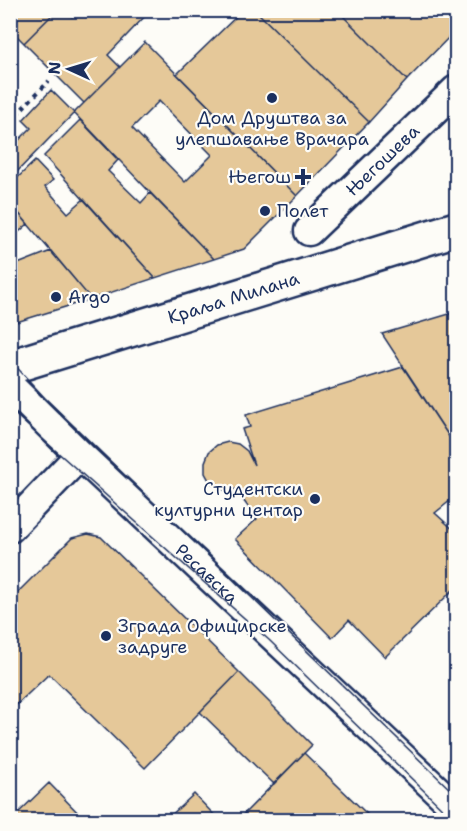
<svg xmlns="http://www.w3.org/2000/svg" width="467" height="831" font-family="'Shantell Sans',sans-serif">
  <rect width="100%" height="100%" fill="#fdfcf7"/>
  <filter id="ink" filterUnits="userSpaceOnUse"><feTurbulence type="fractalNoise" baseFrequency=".0167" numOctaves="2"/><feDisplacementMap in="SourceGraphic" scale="12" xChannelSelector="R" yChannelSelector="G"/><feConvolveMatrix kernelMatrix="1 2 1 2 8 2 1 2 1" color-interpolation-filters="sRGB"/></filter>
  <g filter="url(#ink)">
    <path fill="#e5c899" stroke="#1b2f5e" stroke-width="1.5" fill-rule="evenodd" d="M 10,10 L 57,10 L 24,43 L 10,29 Z
      M 57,10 L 65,10 L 72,17 L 78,10 L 150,11 L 108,55 L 120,67 L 84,103 L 24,43 Z
      M 243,10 L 255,10 L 369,122 L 297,196 L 177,74 Z
      M 255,10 L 337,10 L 407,80 L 369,122 Z
      M 337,10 L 456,10 L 456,30 L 407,80 Z
      M 145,42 L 297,196 L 244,249 L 214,259 L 74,113 ZM 159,101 L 212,155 L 185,182 L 132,128 Z
      M 51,90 L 74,113 L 12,177 L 10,149 L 31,128 L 23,120 Z
      M 80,120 L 118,160 L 108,171 L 141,203 L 150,193 L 214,259 L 155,278 L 44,156 Z
      M 35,161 L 53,180 L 45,187 L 68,213 L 84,199 L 155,278 L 91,299 L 10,203 L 10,185 Z
      M 10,203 L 28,224 L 13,237 L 10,234 Z
      M 51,251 L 91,299 L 10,324 L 10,267 Z
      M 456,312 L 456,447 L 382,334 Z
      M 403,367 L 456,447 L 456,496 L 435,513 L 456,532 L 456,587 L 385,657 L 349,620 L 332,638 L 235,539 L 257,519 L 235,489 L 229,491 L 219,489 L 210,482 L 205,473 L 205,462 L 209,452 L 217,445 L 228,442 L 238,444 L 247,451 L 254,465 L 242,429 L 250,427 L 246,415 Z
      M 88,534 L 101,537 L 239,672 L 145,768 L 49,674 L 10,711 L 10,600 L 72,538 Z
      M 239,672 L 312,745 L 274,784 L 200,712 Z
      M 304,753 L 367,814 L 361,820 L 238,820 Z
      M 49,783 L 85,820 L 17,820 L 14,817 Z
      M 194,794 L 219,820 L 166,820 Z"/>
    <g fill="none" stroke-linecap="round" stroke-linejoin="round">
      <g stroke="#1b2f5e" stroke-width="33">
        <g id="street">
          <path id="s1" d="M 309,231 L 456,90"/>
          <path id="s2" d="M 10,386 L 80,455 L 456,808"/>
          <path d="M 10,528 L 80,455"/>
        </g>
      </g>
      <g stroke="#1b2f5e" stroke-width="38">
        <g id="secondary">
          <path id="s3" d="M 10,367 L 456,229"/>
        </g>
      </g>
      <path stroke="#1b2f5e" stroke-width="4" stroke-dasharray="4.5 4.5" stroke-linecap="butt" d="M 10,121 L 49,81"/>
      <use href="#street" stroke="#fdfcf7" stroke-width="28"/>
      <use href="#secondary" stroke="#fdfcf7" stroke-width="33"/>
      <path stroke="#1b2f5e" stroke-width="1.5" d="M 10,360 L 45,398 L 456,795
        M 10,410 L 269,640 L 454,820"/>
    </g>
  </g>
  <g fill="#1b2f5e" stroke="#fdfcf7" stroke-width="2">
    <circle cx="272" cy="98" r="6"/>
    <path d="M300 168h6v6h6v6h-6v6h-6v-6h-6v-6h6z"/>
    <circle cx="265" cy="211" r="6"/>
    <circle cx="56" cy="297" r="6"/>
    <circle cx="315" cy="499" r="6"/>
    <circle cx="106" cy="636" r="6"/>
  </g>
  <g text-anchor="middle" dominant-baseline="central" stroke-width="4.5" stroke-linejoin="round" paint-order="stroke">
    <g font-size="18" fill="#1b2f5e" stroke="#fdfcf7" text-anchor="start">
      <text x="272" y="118" text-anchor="middle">Дом Друштва за<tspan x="272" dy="21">улепшавање Врачара</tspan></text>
      <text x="291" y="177" text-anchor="end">Његош</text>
      <text x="277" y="211">Полет</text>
      <text x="68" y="297">Argo</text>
      <text x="303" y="489" text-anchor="end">Студентски<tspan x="303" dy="21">културни центар</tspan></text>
      <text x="118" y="626">Зграда Официрске<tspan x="118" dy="21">задруге</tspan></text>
    </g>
    <g font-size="18" fill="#1b2f5e" stroke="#fdfcf7">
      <text stroke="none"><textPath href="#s1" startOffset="102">Његошева</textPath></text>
      <text stroke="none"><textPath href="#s3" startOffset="234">Краља Милана</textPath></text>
      <text stroke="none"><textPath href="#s2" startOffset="272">Ресавска</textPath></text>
    </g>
  </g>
  <rect width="467" height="831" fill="none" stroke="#fdfcf7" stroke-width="36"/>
  <rect x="18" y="18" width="431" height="795" fill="none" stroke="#1b2f5e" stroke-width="2" filter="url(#ink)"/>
  <g transform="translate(69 69) rotate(274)" stroke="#fdfcf7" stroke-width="4.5" paint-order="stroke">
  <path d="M0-4.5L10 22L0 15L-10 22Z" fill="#1b2f5e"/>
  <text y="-9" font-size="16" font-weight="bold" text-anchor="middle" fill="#1b2f5e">N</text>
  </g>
</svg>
